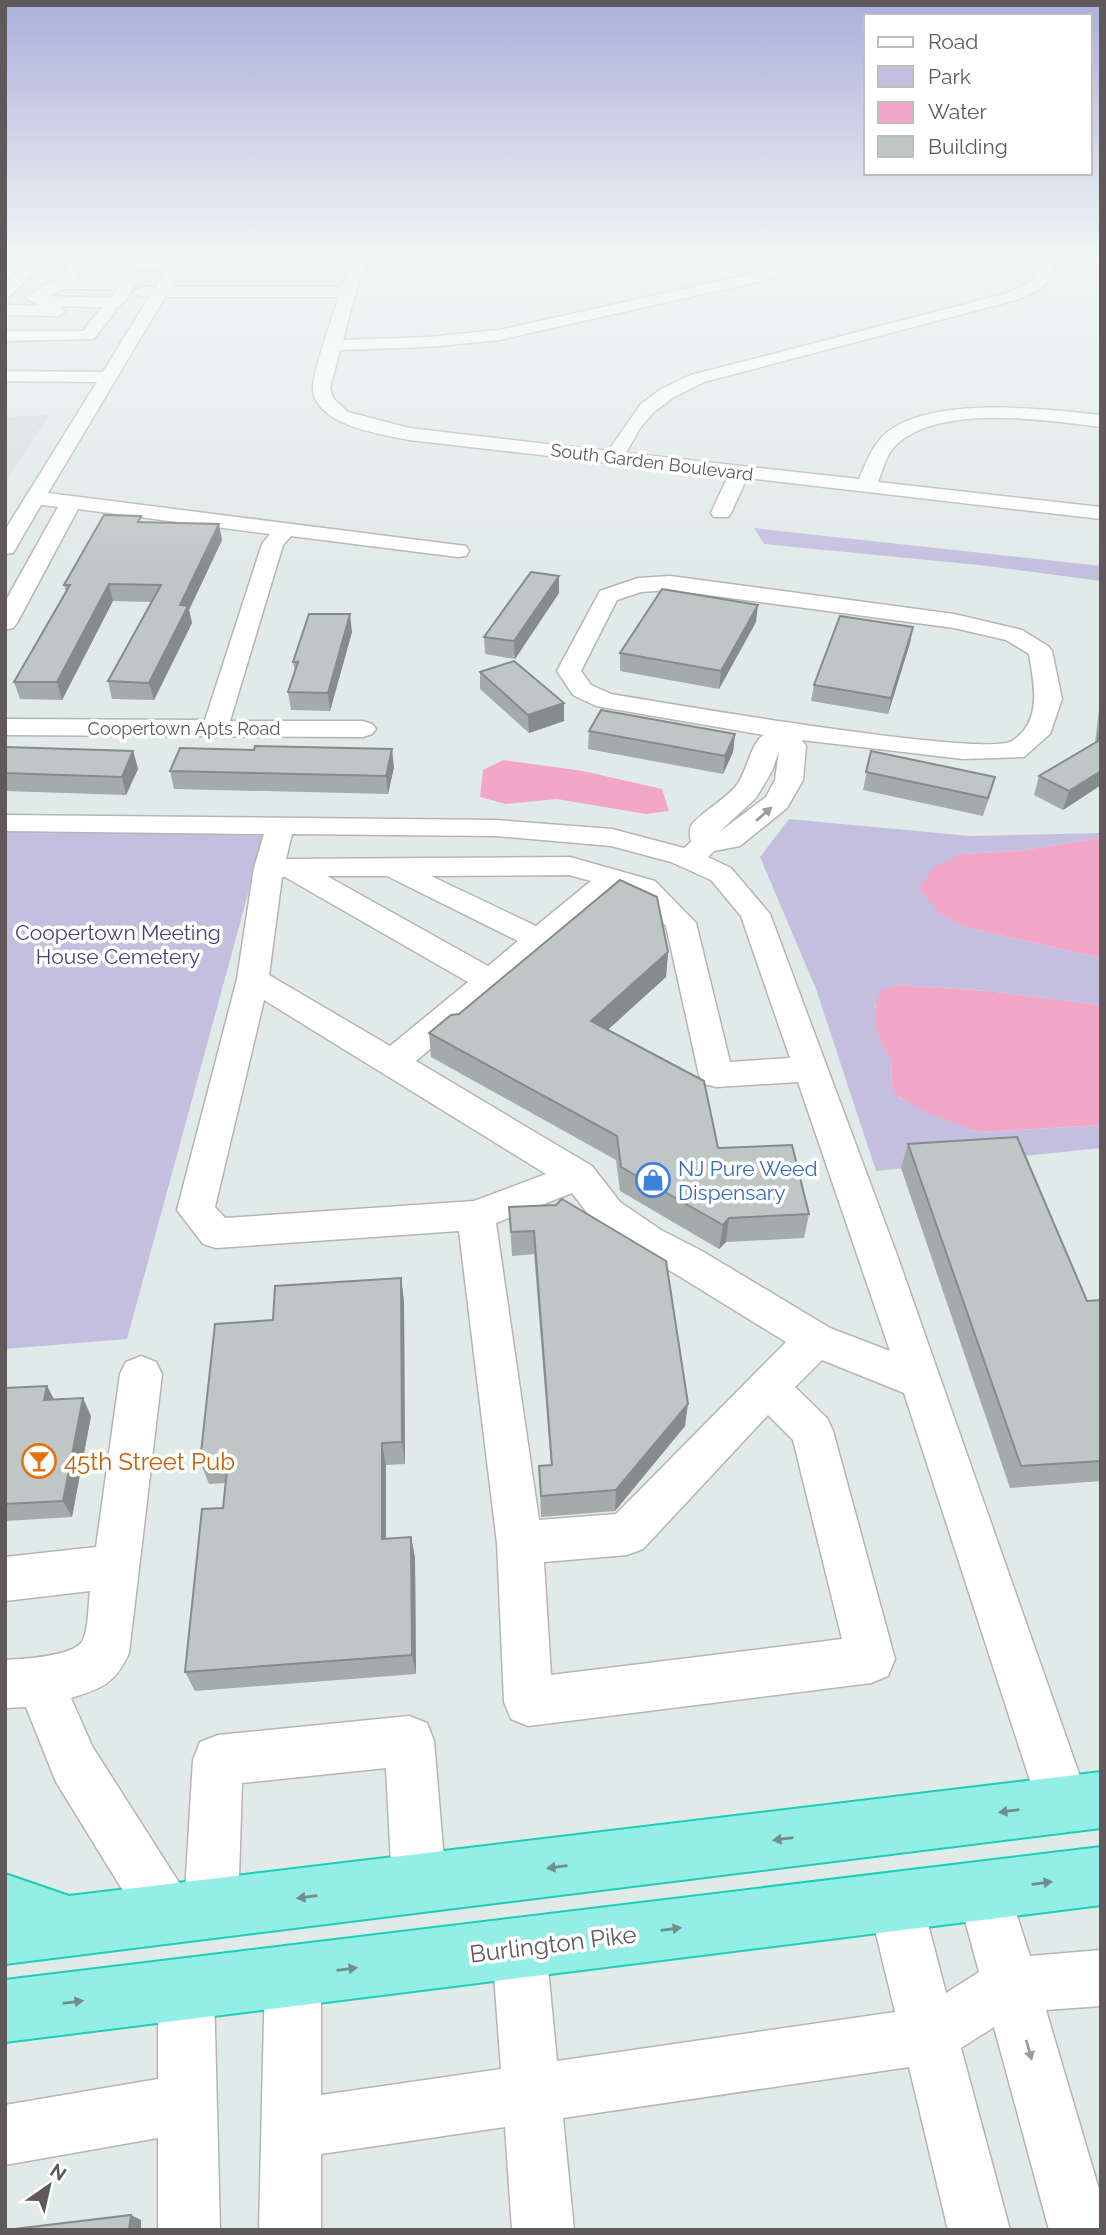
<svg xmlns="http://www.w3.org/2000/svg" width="1106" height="2235" font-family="Raleway,sans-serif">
  <rect width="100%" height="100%" fill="#e0eae9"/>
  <path fill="#d5dbdb" d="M 49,415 L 5,482 L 5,417 Z"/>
  <path fill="#c4bfdf" d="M 754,528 L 1101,566 L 1101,581 L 979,565 L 764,544 Z
    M 789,819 L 970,836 L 1101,833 L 1101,838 L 1017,851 L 963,854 L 969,928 L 1101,958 L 1101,1005 L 988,991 L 896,985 L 875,1005 C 878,1028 877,1040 891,1059 L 892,1087 L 900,1098 L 971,1130 L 982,1132 L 1101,1125 L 1101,1148 L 876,1171 L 816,989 L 760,857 Z
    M 5,829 L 265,831 L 127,1339 L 5,1349 Z"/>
  <path fill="#f3a7c6" d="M 503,760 L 583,771 L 662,789 L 669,811 L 646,814 L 557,799 L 506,804 L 480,797 L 483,770 Z
    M 1101,838 L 1101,958 L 969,928 L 939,913 L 919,888 L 934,867 L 963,854 L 1017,851 Z
    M 896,985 L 988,991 L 1101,1005 L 1101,1125 L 982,1132 L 971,1130 L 918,1108 L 896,1095 L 892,1087 L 891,1059 C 877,1041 868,1011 882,990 Z"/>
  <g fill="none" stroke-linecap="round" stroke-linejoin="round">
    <g stroke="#b9b3b5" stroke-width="3">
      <path id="minor" d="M 34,257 L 50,257 L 10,296 L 5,298 L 5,284 Z
        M 75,257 L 89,257 L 75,279 L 125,279 L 133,284 C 131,294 125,305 114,308 L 116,310 L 94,339 L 5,341 L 5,331 L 83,331 L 102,307 L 41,306 L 25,298 L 45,285 L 59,281 ZM 65,289 L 117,289 L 111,298 L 47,296 Z
        M 139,257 L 154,257 L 151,262 L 170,262 L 174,257 L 188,257 L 170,287 L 341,287 L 357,257 L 371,257 L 359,280 L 343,340 L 428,337 L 499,330 L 751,274 L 776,264 L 782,257 L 797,257 L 786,270 L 761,281 L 499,340 L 428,347 L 340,350 L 330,388 L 333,398 L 348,412 L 409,428 L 608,451 L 641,404 L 661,389 L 691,375 L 1004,294 C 1029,283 1035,284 1042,257 L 1056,257 C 1050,286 1042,289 1016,300 L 704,382 L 674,397 L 654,412 L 640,428 L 626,453 L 859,479 C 865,465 871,449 882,437 C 925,394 1045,409 1101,415 L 1101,427 C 1045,420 944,404 898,443 C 887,452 883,469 878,482 L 1101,507 L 1101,519 L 747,478 L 731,513 L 728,517 L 714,517 L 711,513 L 728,476 L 409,440 C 380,434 319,426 313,391 C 311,376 333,315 339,297 L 165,297 L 48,493 L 458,545 L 466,546 L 469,551 L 466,556 L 458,557 L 291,536 L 283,545 L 230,721 L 363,721 L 372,724 L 376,729 L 372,734 L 363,737 L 5,735 L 5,719 L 205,720 L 262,544 L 270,534 L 78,509 L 17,623 L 13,628 L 5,630 L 5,602 L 58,507 L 41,505 L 13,553 L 5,554 L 5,530 L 97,382 L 5,381 L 5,371 L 103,372 L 149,297 L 137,295 L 134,292 L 142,287 L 155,287 L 165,271 L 134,269 L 132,266 Z
        M 1065,257 L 1101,257 L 1101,263 L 1072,261 Z
        M 5,305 L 58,306 L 66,311 L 58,316 L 5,315 Z
        M 670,576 L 954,614 L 1022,630 L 1048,646 L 1052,651 L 1062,699 L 1050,734 L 1024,757 L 963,759 L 802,740 L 806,746 L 803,780 L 787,808 L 740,846 L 714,851 L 708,857 L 731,868 L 770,914 L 897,1255 L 1090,1805 L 1082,1823 L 1064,1831 L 1046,1823 L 1038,1805 L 904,1393 L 822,1360 L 795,1387 L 827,1418 L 833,1431 L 895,1659 L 888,1676 L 871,1683 L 528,1726 L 511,1719 L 504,1702 L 497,1543 L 459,1231 L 216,1248 L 203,1244 L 177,1210 L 237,979 L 254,868 L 264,834 L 5,831 L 5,815 L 496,820 L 612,829 L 684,848 L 691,842 C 690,837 689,830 691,826 C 696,816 726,799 736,786 C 747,773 751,741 764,735 L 596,706 L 573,695 L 557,671 L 600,591 L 638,578 ZM 670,590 L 954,628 L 1006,640 L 1029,654 C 1034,685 1043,721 1012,741 C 985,758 664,703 611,694 L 591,685 L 581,671 L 617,600 L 641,592 ZM 779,751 L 775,780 L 766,797 L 718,833 L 756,798 L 772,771 ZM 292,834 L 496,836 L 611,846 L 671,862 L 711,880 L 741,916 L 790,1058 L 730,1062 L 696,923 L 655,881 L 570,857 L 286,859 ZM 569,875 L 591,881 L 536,926 L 431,876 ZM 327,876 L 387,876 L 518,941 L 488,966 ZM 282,877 L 285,877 L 468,982 L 390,1046 L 269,975 ZM 618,889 L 635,893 L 666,926 L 699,1075 L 704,1084 L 716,1087 L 798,1082 L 890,1351 L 830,1328 L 702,1251 L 661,1230 L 620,1202 L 592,1166 L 416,1061 ZM 264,1000 L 546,1174 L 474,1201 L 225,1218 L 215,1207 ZM 572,1193 L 594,1222 L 635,1252 L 674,1273 L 786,1342 L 616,1514 L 539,1520 L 496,1223 ZM 768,1415 L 793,1440 L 842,1639 L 551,1675 L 544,1562 L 627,1555 L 643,1549 Z
        M 141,1356 L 156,1362 L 162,1374 L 129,1653 C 116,1683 101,1689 71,1698 L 92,1746 L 185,1892 L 193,1760 L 200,1742 L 218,1735 L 409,1716 L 427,1723 L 434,1741 L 446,1884 L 438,1903 L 419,1911 L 400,1903 L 392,1884 L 386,1768 L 242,1783 L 238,1909 L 230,1928 L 211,1936 L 192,1928 L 191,1925 L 187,1933 L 168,1941 L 149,1933 L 56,1782 L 26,1707 L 5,1708 L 5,1660 C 22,1659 75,1657 83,1640 C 89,1627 88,1605 90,1591 L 5,1601 L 5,1557 L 96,1547 L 120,1374 L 126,1362 Z
        M 984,1864 L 1003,1872 L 1030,1956 L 1101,1950 L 1101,2006 L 1046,2010 L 1101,2196 L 1101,2230 L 1049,2230 L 994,2027 L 961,2048 L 1010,2230 L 948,2230 L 909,2067 L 563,2118 L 574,2230 L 512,2230 L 505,2127 L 321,2154 L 321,2230 L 259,2230 L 265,1975 L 273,1955 L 293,1947 L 313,1955 L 321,1975 L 321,2095 L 501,2069 L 492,1948 L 500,1929 L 519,1921 L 538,1929 L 546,1948 L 557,2061 L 895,2012 L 868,1901 L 876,1882 L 895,1874 L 914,1882 L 922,1901 L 946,1993 L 979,1972 L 957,1891 L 965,1872 Z
        M 186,1961 L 206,1969 L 214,1989 L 220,2230 L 158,2230 L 158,2138 L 5,2165 L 5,2105 L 158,2079 L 158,1989 L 166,1969 Z"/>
    </g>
    <g stroke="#1cceb3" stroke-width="4">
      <path id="highway" d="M 1101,1772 L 1101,1828 L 5,1964 L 5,1874 L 69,1896 Z
        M 1101,1847 L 1101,1905 L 5,2042 L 5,1980 Z"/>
    </g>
    <use href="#minor" fill="#fff" fill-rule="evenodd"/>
    <use href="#highway" fill="#93eee6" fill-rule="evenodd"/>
  </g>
  <path fill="#a4abaa" d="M 143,522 L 222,540 L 189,610 L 192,623 L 154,700 L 112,699 L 108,681 L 151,602 L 113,601 L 62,700 L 20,699 L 14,682 L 66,592 L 64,585 Z
    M 559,576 L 559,593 L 515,659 L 485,654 L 484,637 Z
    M 756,622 L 719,689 L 620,671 L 620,653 Z
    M 913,627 L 910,643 L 888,714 L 811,701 L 814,685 Z
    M 352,632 L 330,711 L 291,710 L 288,692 L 295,671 L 293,662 Z
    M 480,672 L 564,703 L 564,721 L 529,733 L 480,689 Z
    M 1101,693 L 1101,788 L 1098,787 L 1063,810 L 1034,795 L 1039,776 L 1095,743 Z
    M 589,731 L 735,734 L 733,752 L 723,774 L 588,749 Z
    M 5,747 L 133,751 L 138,769 L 126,795 L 5,791 Z
    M 871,751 L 990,795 L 983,816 L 863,790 Z
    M 394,767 L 388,794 L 174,789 L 170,771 Z
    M 668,952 L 666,977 L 607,1030 L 718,1148 L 809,1214 L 804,1238 L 726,1242 L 719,1249 L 620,1191 L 616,1160 L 431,1057 L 429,1033 Z
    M 908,1144 L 1087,1301 L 1101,1300 L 1101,1481 L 1010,1488 L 901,1168 Z
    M 556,1205 L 685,1426 L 615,1511 L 541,1517 L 539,1466 L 551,1465 L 534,1254 L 512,1256 L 509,1207 Z
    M 401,1278 L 404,1302 L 405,1464 L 386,1465 L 386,1539 L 411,1537 L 415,1558 L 416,1674 L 195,1691 L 185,1672 L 223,1508 L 226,1483 L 209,1484 L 200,1462 Z
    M 47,1386 L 54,1400 L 91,1416 L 72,1517 L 5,1521 L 5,1388 Z"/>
  <path fill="#868b8b" d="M 219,524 L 222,540 L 189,610 L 192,623 L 154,700 L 149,683 L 180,605 Z
    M 559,576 L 559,593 L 515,659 L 514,641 Z
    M 109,584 L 113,601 L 62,700 L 57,682 Z
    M 758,605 L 756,622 L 719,689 L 721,671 Z
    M 350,614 L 352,632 L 330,711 L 328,693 Z
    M 913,627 L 910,643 L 888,714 L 891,698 Z
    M 564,703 L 564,721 L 529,733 L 528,715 Z
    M 735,734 L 733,752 L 723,774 L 725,756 Z
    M 392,749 L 394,767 L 388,794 L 386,776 Z
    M 133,751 L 138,769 L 126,795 L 122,777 Z
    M 1101,771 L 1101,780 L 1098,787 L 1063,810 L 1069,791 Z
    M 668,952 L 666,977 L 590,1046 L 591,1021 Z
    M 729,1218 L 726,1242 L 719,1249 L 723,1225 Z
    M 401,1278 L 404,1302 L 405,1464 L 402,1442 Z
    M 47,1386 L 56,1403 L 44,1400 Z
    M 83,1398 L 91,1416 L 72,1517 L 63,1501 Z
    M 688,1404 L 685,1426 L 615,1511 L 616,1490 Z
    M 382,1443 L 386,1465 L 386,1560 L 382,1539 Z
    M 411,1537 L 415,1558 L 416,1674 L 412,1655 Z
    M 131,2215 L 141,2220 L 141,2230 L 129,2230 Z"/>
  <path fill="#bfc7c6" stroke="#868b8b" stroke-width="2" d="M 104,515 L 141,516 L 138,522 L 219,524 L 180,605 L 188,606 L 149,683 L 108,681 L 161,585 L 109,584 L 57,682 L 14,682 L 70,585 L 64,585 Z
    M 531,572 L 559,576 L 514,641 L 484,637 Z
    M 662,589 L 758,605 L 721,671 L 620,653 Z
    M 309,614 L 350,614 L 328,693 L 288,692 L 298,662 L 293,662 Z
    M 840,616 L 913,627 L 891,698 L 814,685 Z
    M 514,661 L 564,703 L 528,715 L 480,672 Z
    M 601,710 L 735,734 L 725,756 L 589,731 Z
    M 1101,722 L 1101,771 L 1069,791 L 1039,776 L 1098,741 Z
    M 255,746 L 392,749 L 386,776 L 170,771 L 180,748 L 254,750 Z
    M 5,747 L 133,751 L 122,777 L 5,773 Z
    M 871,751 L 995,777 L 988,798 L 866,772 Z
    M 620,880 L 657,897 L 668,952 L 591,1021 L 704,1081 L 718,1148 L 792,1145 L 809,1214 L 729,1218 L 723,1225 L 621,1167 L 617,1136 L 429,1033 L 451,1015 L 459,1014 Z
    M 1017,1137 L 1087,1301 L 1101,1300 L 1101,1461 L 1021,1466 L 908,1144 Z
    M 562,1199 L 666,1261 L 688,1404 L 616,1490 L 541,1496 L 539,1466 L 552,1465 L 534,1231 L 511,1232 L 509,1207 L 556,1205 Z
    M 401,1278 L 402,1442 L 382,1443 L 382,1539 L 411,1537 L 412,1655 L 185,1672 L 202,1509 L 223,1508 L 228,1461 L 200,1462 L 215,1324 L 273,1320 L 275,1286 Z
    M 47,1386 L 44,1400 L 83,1398 L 63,1501 L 5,1504 L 5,1388 Z
    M 131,2215 L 129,2230 L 6,2230 Z"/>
  <defs><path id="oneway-solid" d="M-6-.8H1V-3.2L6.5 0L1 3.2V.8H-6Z" transform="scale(1.75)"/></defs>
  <g fill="#9f9b9d">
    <use href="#oneway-solid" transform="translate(764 814) rotate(-41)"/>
    <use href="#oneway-solid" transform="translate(1029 2050) rotate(74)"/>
  </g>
  <g fill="#718d8c">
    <use href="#oneway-solid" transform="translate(1009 1811) rotate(173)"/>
    <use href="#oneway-solid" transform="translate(783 1839) rotate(173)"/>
    <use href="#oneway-solid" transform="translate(557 1867) rotate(173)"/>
    <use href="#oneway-solid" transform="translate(1042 1883) rotate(-7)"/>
    <use href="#oneway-solid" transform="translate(307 1897) rotate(173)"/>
    <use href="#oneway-solid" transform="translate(671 1929) rotate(-7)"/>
    <use href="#oneway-solid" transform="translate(347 1969) rotate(-7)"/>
    <use href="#oneway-solid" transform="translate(73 2002) rotate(-7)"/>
  </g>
  <linearGradient id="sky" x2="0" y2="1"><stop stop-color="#acafda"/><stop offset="0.45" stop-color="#f1f6f5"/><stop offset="1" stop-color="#f1f6f5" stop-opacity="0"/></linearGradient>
  <rect width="1106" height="570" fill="url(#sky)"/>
  <defs>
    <g id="shop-ring" transform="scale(1.75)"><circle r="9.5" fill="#fff" stroke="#3f7fe0" stroke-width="1.5"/><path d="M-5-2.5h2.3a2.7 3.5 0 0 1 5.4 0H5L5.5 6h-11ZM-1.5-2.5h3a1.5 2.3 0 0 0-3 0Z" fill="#3f7fe0"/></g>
    <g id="bar-ring" transform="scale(1.75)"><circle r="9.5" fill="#fff" stroke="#e8710a" stroke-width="1.5"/><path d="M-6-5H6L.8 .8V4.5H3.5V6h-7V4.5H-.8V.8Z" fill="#e8710a"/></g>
  </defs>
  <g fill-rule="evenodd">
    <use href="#shop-ring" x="653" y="1180"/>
    <use href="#bar-ring" x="39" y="1461"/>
  </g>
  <g text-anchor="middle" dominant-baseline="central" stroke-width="7" stroke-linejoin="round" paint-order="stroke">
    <g font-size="18" fill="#5f595b" stroke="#fff">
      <text transform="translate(652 462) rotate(7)">South Garden Boulevard</text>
      <text x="184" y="728">Coopertown Apts Road</text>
    </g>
    <g font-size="21" fill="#4a3d7a" stroke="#fff">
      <text x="118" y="932">Coopertown Meeting<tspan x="118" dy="24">House Cemetery</tspan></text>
    </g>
    <g font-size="21" fill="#366cbe" stroke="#fff" text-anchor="start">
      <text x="678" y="1168">NJ Pure Weed<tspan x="678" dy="24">Dispensary</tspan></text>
    </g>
    <g font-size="24" fill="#c56008" stroke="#fff" text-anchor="start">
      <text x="64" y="1461">45th Street Pub</text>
    </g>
    <g font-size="24" fill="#5f595b" stroke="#fff">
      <text transform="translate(553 1944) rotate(-7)">Burlington Pike</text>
    </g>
  </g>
  <rect width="1106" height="2235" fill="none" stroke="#5f595b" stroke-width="14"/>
  <rect x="864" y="14" width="228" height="161" fill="#ffffff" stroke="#bfbdbd" stroke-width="2"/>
  <rect x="878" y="37" width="35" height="10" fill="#ffffff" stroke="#bfbdbd" stroke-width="2"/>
  <text x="928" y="49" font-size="21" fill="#5f595b">Road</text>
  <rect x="878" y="66" width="35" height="21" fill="#c4bfdf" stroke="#bfbdbd" stroke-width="2"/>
  <text x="928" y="84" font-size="21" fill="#5f595b">Park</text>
  <rect x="878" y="102" width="35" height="21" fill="#f3a7c6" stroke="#bfbdbd" stroke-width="2"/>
  <text x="928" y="119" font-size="21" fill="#5f595b">Water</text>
  <rect x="878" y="136" width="35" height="21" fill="#bfc7c6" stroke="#bfbdbd" stroke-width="2"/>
  <text x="928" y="154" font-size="21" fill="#5f595b">Building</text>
  <g transform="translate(49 2186) rotate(34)" stroke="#ffffff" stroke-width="5" paint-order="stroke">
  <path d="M0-5L12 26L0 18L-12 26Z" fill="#5f595b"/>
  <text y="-10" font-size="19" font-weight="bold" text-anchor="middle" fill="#5f595b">N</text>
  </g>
</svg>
